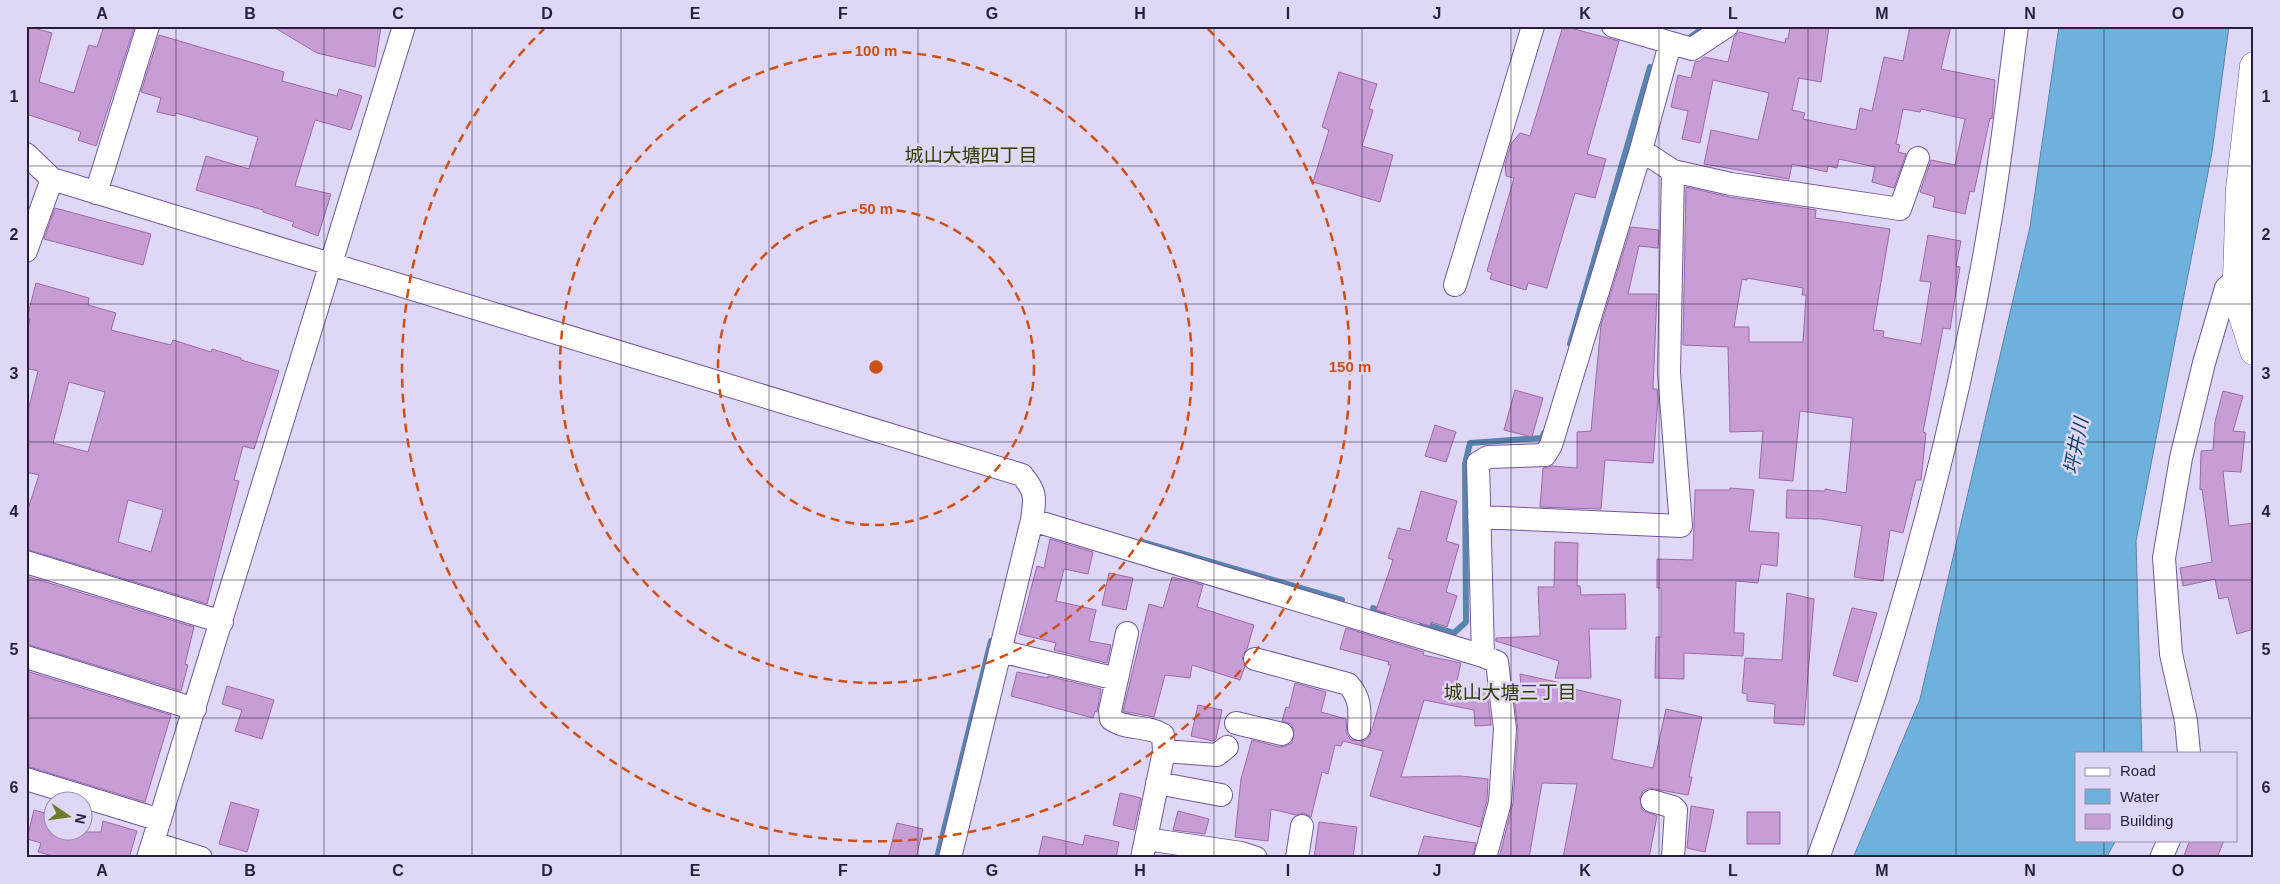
<svg xmlns="http://www.w3.org/2000/svg" width="2280" height="884" font-family="Arial,'Noto Sans JP',sans-serif">
  <rect width="100%" height="100%" fill="#e0d7f6"/>
  <path fill="#6eb1dc" stroke="#5985ac" d="M 2059,26 L 2229,26 L 2212,152 L 2136,541 L 2142,753 L 2076,753 L 2076,840 L 2116,840 L 2106,858 L 1853,858 L 1920,699 L 2030,227 Z"/>
  <g fill="none" stroke-linecap="round" stroke-linejoin="round">
    <path stroke="#5985ac" stroke-width="6" d="M 1692,36 L 1706,26
      M 1570,344 L 1650,67
      M 1142,542 L 1342,600
      M 1373,608 L 1384,612
      M 1422,623 L 1454,633 L 1466,622 L 1465,464 L 1470,443 L 1542,438 L 1544,433
      M 937,858 L 991,641"/>
  </g>
  <path fill="#c89cd5" stroke="#9b6aa9" fill-rule="evenodd" d="M 26,26 L 52,33 L 39,82 L 74,93 L 89,45 L 97,47 L 104,26 L 134,28 L 96,146 L 78,140 L 81,132 L 26,114 Z
    M 272,26 L 381,26 L 375,67 L 317,53 Z
    M 1563,26 L 1619,41 L 1587,154 L 1606,159 L 1595,198 L 1575,193 L 1547,288 L 1528,283 L 1526,290 L 1490,279 L 1492,273 L 1487,271 L 1514,178 L 1506,176 L 1505,164 L 1511,144 L 1520,133 L 1530,136 Z
    M 1790,26 L 1829,26 L 1821,82 L 1799,78 L 1792,110 L 1805,113 L 1803,119 L 1856,130 L 1860,108 L 1872,111 L 1884,57 L 1903,61 L 1910,26 L 1951,26 L 1941,69 L 1995,80 L 1992,119 L 1990,118 L 1974,192 L 1970,191 L 1965,214 L 1933,207 L 1935,197 L 1920,192 L 1931,160 L 1955,165 L 1965,119 L 1921,109 L 1920,112 L 1903,109 L 1896,144 L 1900,145 L 1898,152 L 1906,154 L 1894,188 L 1872,182 L 1875,167 L 1839,159 L 1837,168 L 1828,166 L 1827,172 L 1792,164 L 1789,179 L 1704,164 L 1711,130 L 1758,140 L 1769,93 L 1713,80 L 1700,143 L 1682,139 L 1688,111 L 1671,107 L 1678,75 L 1691,78 L 1695,62 L 1700,61 L 1704,57 L 1728,62 L 1734,37 L 1739,32 L 1785,43 L 1786,38 L 1788,39 Z
    M 159,35 L 284,72 L 282,81 L 337,96 L 339,89 L 362,96 L 351,130 L 315,120 L 295,186 L 331,194 L 318,236 L 292,226 L 294,222 L 263,212 L 263,210 L 196,190 L 206,156 L 249,169 L 258,137 L 176,113 L 175,116 L 157,112 L 161,98 L 141,92 Z
    M 1339,72 L 1377,84 L 1369,109 L 1373,110 L 1362,146 L 1393,155 L 1380,202 L 1313,182 L 1329,130 L 1322,127 Z
    M 1686,187 L 1729,197 L 1816,210 L 1815,218 L 1890,229 L 1873,330 L 1884,331 L 1883,337 L 1921,344 L 1931,282 L 1920,281 L 1928,235 L 1961,241 L 1956,266 L 1960,267 L 1950,329 L 1943,328 L 1923,432 L 1926,433 L 1921,480 L 1916,480 L 1903,533 L 1890,530 L 1883,581 L 1854,577 L 1862,526 L 1822,519 L 1786,518 L 1787,490 L 1825,491 L 1825,489 L 1846,493 L 1853,418 L 1800,411 L 1793,481 L 1759,478 L 1763,431 L 1730,432 L 1728,347 L 1683,345 ZM 1747,278 L 1803,288 L 1802,295 L 1806,295 L 1803,342 L 1749,342 L 1749,327 L 1734,327 L 1742,279 L 1747,280 Z
    M 55,208 L 151,234 L 143,265 L 44,239 Z
    M 1631,227 L 1659,230 L 1658,248 L 1639,246 L 1628,294 L 1657,294 L 1653,389 L 1657,389 L 1658,400 L 1653,463 L 1605,460 L 1601,509 L 1540,507 L 1543,468 L 1552,466 L 1577,468 L 1577,432 L 1591,431 L 1601,325 Z
    M 36,283 L 89,298 L 88,305 L 116,313 L 111,330 L 171,345 L 173,340 L 211,352 L 212,349 L 241,358 L 241,360 L 279,371 L 254,449 L 243,446 L 234,480 L 239,481 L 207,604 L 26,549 L 26,515 L 39,475 L 26,472 L 26,419 L 38,371 L 26,368 L 26,338 L 30,319 L 27,318 ZM 69,382 L 105,392 L 88,452 L 53,443 ZM 128,500 L 163,510 L 151,552 L 118,542 Z
    M 1515,390 L 1543,398 L 1532,437 L 1504,430 Z
    M 2223,391 L 2243,396 L 2233,431 L 2245,432 L 2241,472 L 2223,471 L 2229,526 L 2254,523 L 2254,629 L 2237,634 L 2228,597 L 2219,599 L 2215,579 L 2183,586 L 2180,568 L 2212,562 L 2202,489 L 2200,490 L 2201,451 L 2213,450 L 2215,422 Z
    M 1435,425 L 1456,432 L 1446,462 L 1425,456 Z
    M 1730,488 L 1754,490 L 1749,531 L 1779,533 L 1777,566 L 1761,564 L 1758,583 L 1736,581 L 1734,633 L 1744,633 L 1743,656 L 1684,653 L 1684,679 L 1655,678 L 1656,637 L 1661,637 L 1661,588 L 1657,588 L 1657,559 L 1693,560 L 1695,490 L 1730,490 Z
    M 1421,491 L 1457,501 L 1446,541 L 1459,545 L 1446,592 L 1457,596 L 1447,627 L 1431,622 L 1430,626 L 1376,610 L 1393,560 L 1388,558 L 1398,528 L 1410,531 Z
    M 1050,539 L 1093,552 L 1088,574 L 1064,569 L 1056,601 L 1096,610 L 1089,641 L 1111,645 L 1107,663 L 1054,650 L 1056,643 L 1019,634 L 1037,566 L 1044,568 Z
    M 1555,542 L 1578,543 L 1577,586 L 1580,586 L 1581,595 L 1625,594 L 1626,629 L 1589,629 L 1591,678 L 1555,678 L 1559,661 L 1496,641 L 1496,638 L 1540,636 L 1538,587 L 1554,587 Z
    M 1109,573 L 1133,578 L 1126,610 L 1102,605 Z
    M 26,576 L 194,627 L 185,664 L 188,665 L 181,691 L 26,644 Z
    M 1172,577 L 1203,585 L 1197,607 L 1254,625 L 1247,649 L 1242,656 L 1245,666 L 1240,680 L 1192,665 L 1190,678 L 1165,675 L 1154,717 L 1127,712 L 1123,711 L 1149,604 L 1163,608 Z
    M 1787,593 L 1814,599 L 1804,725 L 1774,723 L 1775,704 L 1747,701 L 1747,694 L 1742,693 L 1745,658 L 1782,660 Z
    M 1852,608 L 1877,613 L 1857,682 L 1833,675 Z
    M 1346,628 L 1424,652 L 1423,655 L 1461,663 L 1454,694 L 1487,691 L 1491,725 L 1475,726 L 1474,710 L 1424,700 L 1401,777 L 1461,776 L 1488,779 L 1487,800 L 1480,827 L 1370,796 L 1383,751 L 1343,741 L 1341,746 L 1335,745 L 1328,774 L 1322,772 L 1311,817 L 1304,813 L 1296,815 L 1271,809 L 1268,841 L 1235,837 L 1241,779 L 1252,740 L 1279,747 L 1286,746 L 1292,743 L 1294,730 L 1291,724 L 1282,721 L 1286,707 L 1289,708 L 1295,683 L 1326,692 L 1321,712 L 1346,719 L 1347,734 L 1351,740 L 1364,741 L 1370,736 L 1391,665 L 1388,665 L 1389,662 L 1340,649 Z
    M 26,671 L 171,715 L 145,802 L 26,766 Z
    M 1017,672 L 1048,678 L 1048,676 L 1101,689 L 1097,712 L 1095,711 L 1093,718 L 1011,696 Z
    M 1520,674 L 1561,683 L 1561,686 L 1621,700 L 1612,759 L 1653,768 L 1666,709 L 1702,717 L 1689,777 L 1692,777 L 1688,795 L 1649,788 L 1643,791 L 1640,797 L 1642,810 L 1657,816 L 1649,858 L 1563,858 L 1577,784 L 1542,783 L 1529,858 L 1499,858 L 1513,803 L 1518,730 L 1513,689 L 1521,688 Z
    M 227,686 L 274,700 L 262,739 L 235,731 L 242,710 L 222,704 Z
    M 1198,705 L 1222,710 L 1216,739 L 1213,741 L 1191,736 Z
    M 1120,793 L 1141,798 L 1134,830 L 1113,825 Z
    M 231,802 L 259,810 L 247,852 L 219,844 Z
    M 1691,806 L 1714,810 L 1705,852 L 1687,848 Z
    M 34,810 L 52,815 L 52,832 L 101,832 L 103,821 L 137,831 L 129,858 L 61,858 L 38,852 L 41,843 L 27,839 Z
    M 1178,811 L 1209,819 L 1205,834 L 1173,830 Z
    M 1747,812 L 1780,812 L 1780,844 L 1747,844 Z
    M 1319,822 L 1357,827 L 1353,858 L 1314,858 Z
    M 897,823 L 923,829 L 916,858 L 888,858 Z
    M 1085,835 L 1119,842 L 1116,858 L 1038,858 L 1043,836 L 1083,845 Z
    M 1424,836 L 1476,843 L 1472,858 L 1417,858 Z
    M 2190,840 L 2224,840 L 2217,858 L 2183,858 Z"/>
  <g fill="none" stroke-linecap="round" stroke-linejoin="round">
    <g stroke="#70589c" stroke-width="24">
      <path id="minor" d="M 1613,26 L 1692,49 L 1727,26
        M 1641,150 L 1673,171 L 1731,184 L 1900,209 L 1918,158
        M 26,154 L 52,179 L 1022,475 C 1037,493 1035,498 1032,520 L 950,858
        M 96,193 L 148,26
        M 26,251 L 52,179
        M 1455,285 L 1533,26
        M 1479,517 L 1681,526 L 1669,373 L 1673,171
        M 1032,520 L 1483,656 L 1478,463 L 1488,457 L 1545,455 L 1551,445 L 1641,150 L 1670,44
        M 26,562 L 222,622
        M 1127,633 L 1110,711 L 1111,719 C 1126,730 1148,725 1163,735 L 1164,751
        M 1000,651 L 1117,679
        M 1483,656 L 1497,662 L 1505,729 L 1500,802 L 1485,858
        M 26,657 L 195,709
        M 1255,659 L 1348,684 C 1361,698 1360,711 1359,729
        M 1236,723 L 1282,734
        M 2189,753 L 2186,721 L 2171,654 L 2164,558 L 2181,458 L 2204,363 L 2226,288 L 2237,279
        M 26,779 L 160,820
        M 1157,783 L 1221,795
        M 1652,801 L 1673,807 L 1676,810 L 1673,858
        M 1146,839 L 1241,853 L 1256,858
        M 153,843 L 201,858
        M 148,858 L 404,26
        M 1142,858 L 1164,751 L 1217,755 L 1227,747
        M 1297,858 L 1302,826
        M 1818,858 C 1896,649 1956,430 1992,210 C 2002,149 2009,87 2017,26
        M 2161,858 L 2169,840"/>
    </g>
    <g stroke="#70589c" stroke-width="29">
      <path id="major" d="M 2254,66 L 2240,189 L 2237,279 L 2242,313 L 2254,351"/>
    </g>
    <use href="#minor" stroke="#fff" stroke-width="22"/>
    <use href="#major" stroke="#fff" stroke-width="28"/>
  </g>
  <path fill="none" stroke="#281e3b" stroke-width="1" stroke-opacity="0.55" d="M 176,26 L 176,858M 324,26 L 324,858M 472,26 L 472,858M 621,26 L 621,858M 769,26 L 769,858M 918,26 L 918,858M 1066,26 L 1066,858M 1214,26 L 1214,858M 1362,26 L 1362,858M 1511,26 L 1511,858M 1659,26 L 1659,858M 1808,26 L 1808,858M 1956,26 L 1956,858M 2104,26 L 2104,753M 26,166 L 2254,166M 26,304 L 2254,304M 26,442 L 2254,442M 26,580 L 2254,580M 26,718 L 2254,718M 2104,840 L 2104,858"/>
  <g fill="none" stroke="#cb5013" stroke-width="2.5" stroke-dasharray="9 6">
    <circle cx="876" cy="367" r="158"/>
    <circle cx="876" cy="367" r="316"/>
    <path d="M1208 29A474 474 0 1 1 544 29"/>
  </g>
  <g text-anchor="middle" dominant-baseline="central" stroke-width="5" stroke-linejoin="round" paint-order="stroke">
    <g font-size="19" fill="#323b00" stroke="#e0d7f6">
      <text x="971" y="155">城山大塘四丁目</text>
      <text x="1510" y="692">城山大塘三丁目</text>
    </g>
    <g font-size="19" font-style="italic" fill="#0e4462" stroke="#e0d7f6">
      <text transform="translate(2076 446) rotate(-79)">坪井川</text>
    </g>
  </g>
  <circle cx="876" cy="367" r="8" fill="#cb5013" stroke="#e0d7f6" stroke-width="2.5"/>
  <g font-size="15" text-anchor="middle" font-weight="bold" fill="#cb5013" stroke="#e0d7f6" stroke-width="5" stroke-linejoin="round" paint-order="stroke">
    <text x="876" y="56">100 m</text>
    <text x="876" y="214">50 m</text>
    <text x="1350" y="372">150 m</text>
  </g>
  <rect width="2280" height="884" fill="none" stroke="#e0d7f6" stroke-width="55"/>
  <rect x="2075" y="752" width="162" height="90" fill="#e0d7f6" stroke="#968dab"/>
  <rect x="2085" y="768" width="25" height="8" fill="#ffffff" stroke="#968dab"/>
  <text x="2120" y="776" font-size="15" fill="#281e3b">Road</text>
  <rect x="2085" y="789" width="25" height="15" fill="#6eb1dc" stroke="#968dab"/>
  <text x="2120" y="802" font-size="15" fill="#281e3b">Water</text>
  <rect x="2085" y="814" width="25" height="15" fill="#c89cd5" stroke="#968dab"/>
  <text x="2120" y="826" font-size="15" fill="#281e3b">Building</text>
  <g transform="translate(68 816) rotate(103)"><circle r="24" fill="#e0d7f6" stroke="#968dab"/>
  <path d="M0-4L9 19L0 12L-9 19Z" fill="#6e7d2b"/>
  <text y="-8" font-size="14" font-weight="bold" text-anchor="middle" fill="#281e3b">N</text>
  </g>
  <rect x="28" y="28" width="2224" height="828" fill="none" stroke="#281e3b" stroke-width="2"/>
  <g font-size="16" text-anchor="middle" font-weight="bold" fill="#281e3b">
    <text x="102" y="19">A</text>
    <text x="250" y="19">B</text>
    <text x="398" y="19">C</text>
    <text x="547" y="19">D</text>
    <text x="695" y="19">E</text>
    <text x="843" y="19">F</text>
    <text x="992" y="19">G</text>
    <text x="1140" y="19">H</text>
    <text x="1288" y="19">I</text>
    <text x="1437" y="19">J</text>
    <text x="1585" y="19">K</text>
    <text x="1733" y="19">L</text>
    <text x="1882" y="19">M</text>
    <text x="2030" y="19">N</text>
    <text x="2178" y="19">O</text>
    <text x="14" y="102">1</text>
    <text x="2266" y="102">1</text>
    <text x="14" y="240">2</text>
    <text x="2266" y="240">2</text>
    <text x="14" y="379">3</text>
    <text x="2266" y="379">3</text>
    <text x="14" y="517">4</text>
    <text x="2266" y="517">4</text>
    <text x="14" y="655">5</text>
    <text x="2266" y="655">5</text>
    <text x="14" y="793">6</text>
    <text x="2266" y="793">6</text>
    <text x="102" y="876">A</text>
    <text x="250" y="876">B</text>
    <text x="398" y="876">C</text>
    <text x="547" y="876">D</text>
    <text x="695" y="876">E</text>
    <text x="843" y="876">F</text>
    <text x="992" y="876">G</text>
    <text x="1140" y="876">H</text>
    <text x="1288" y="876">I</text>
    <text x="1437" y="876">J</text>
    <text x="1585" y="876">K</text>
    <text x="1733" y="876">L</text>
    <text x="1882" y="876">M</text>
    <text x="2030" y="876">N</text>
    <text x="2178" y="876">O</text>
  </g>
</svg>
